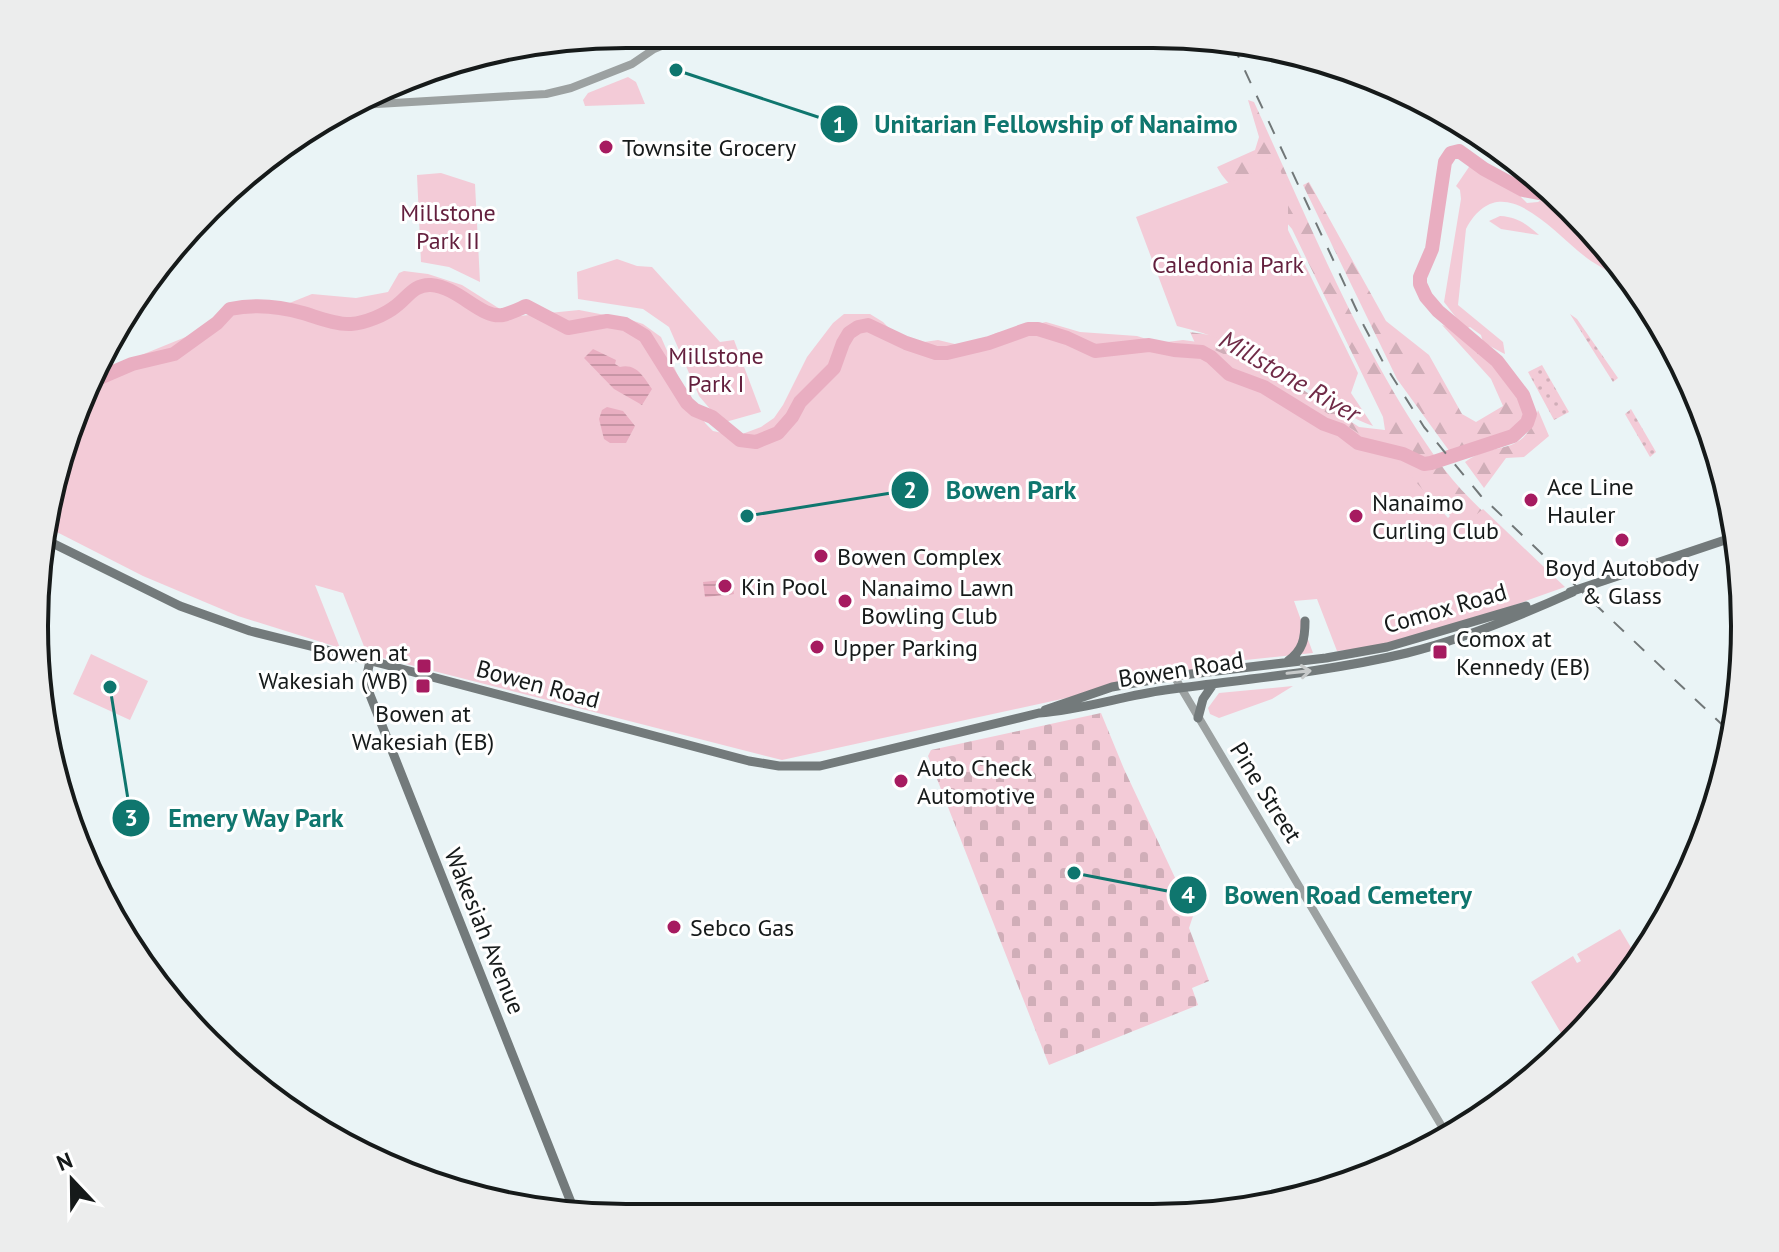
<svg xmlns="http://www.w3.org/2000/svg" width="1779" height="1252" font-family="'PT Sans',sans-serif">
  <defs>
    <pattern id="grass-dots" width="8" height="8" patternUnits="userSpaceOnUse" patternTransform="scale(2)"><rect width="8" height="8" fill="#f3cbd7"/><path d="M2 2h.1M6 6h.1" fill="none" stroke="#d0aeb8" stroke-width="1.8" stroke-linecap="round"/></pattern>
    <pattern id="forest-firs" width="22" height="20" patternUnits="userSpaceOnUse" patternTransform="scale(2)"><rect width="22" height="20" fill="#f3cbd7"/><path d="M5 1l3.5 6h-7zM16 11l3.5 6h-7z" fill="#d0aeb8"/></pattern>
    <pattern id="cemetery-stones" width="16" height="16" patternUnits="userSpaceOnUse" patternTransform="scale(2)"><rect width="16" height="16" fill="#f3cbd7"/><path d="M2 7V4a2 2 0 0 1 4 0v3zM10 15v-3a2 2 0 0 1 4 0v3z" fill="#d0aeb8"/></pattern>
    <pattern id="water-rules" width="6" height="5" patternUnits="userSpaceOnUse" patternTransform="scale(2)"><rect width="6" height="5" fill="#e9aec1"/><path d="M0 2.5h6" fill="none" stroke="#c795a5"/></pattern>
  </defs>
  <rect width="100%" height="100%" fill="#eaf4f6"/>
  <path fill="url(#grass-dots)" d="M 1570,314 L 1577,319 L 1618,378 L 1613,382 Z
    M 1542,365 L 1569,412 L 1554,420 L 1528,372 Z
    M 1631,409 L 1656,452 L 1650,457 L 1625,414 Z"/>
  <path fill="url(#forest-firs)" d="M 1248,100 L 1254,102 C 1311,226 1363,358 1444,469 C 1465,497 1495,522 1520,547 L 1461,546 L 1446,506 L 1384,465 L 1227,413 L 1190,332 L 1223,337 L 1359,427 L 1385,430 L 1383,417 L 1292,229 L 1270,203 C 1248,200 1228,188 1217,167 L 1255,150 L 1259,137 Z
    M 1309,182 L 1386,321 L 1429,355 L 1462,414 L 1476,422 L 1503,406 L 1491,379 L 1442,325 L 1448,327 C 1480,351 1506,375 1526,411 C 1511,447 1480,437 1450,452 L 1397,379 L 1303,185 Z
    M 1538,410 L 1549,436 L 1524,457 L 1506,458 L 1484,488 L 1465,462 C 1496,439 1523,460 1538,410 Z"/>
  <path fill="url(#cemetery-stones)" d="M 1101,713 L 1124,769 L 1193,916 L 1189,928 L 1209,981 L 1192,988 L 1198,1005 L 1049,1065 L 928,756 L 931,750 Z"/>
  <path fill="#f3cbd7" d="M 628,77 L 636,82 L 645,104 L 585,106 L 583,100 L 588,93 Z
    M 1278,164 L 1288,191 L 1288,230 L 1358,373 L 1351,393 L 1373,426 C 1335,412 1304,384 1270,364 C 1241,346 1211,334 1177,326 L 1136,217 Z
    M 1477,165 L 1481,166 L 1488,176 L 1510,186 L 1527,203 L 1538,202 L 1549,195 L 1561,205 L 1563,215 L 1572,214 L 1598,235 L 1634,286 C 1620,278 1605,270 1591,261 C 1556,237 1502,162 1466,229 L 1458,305 L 1503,342 L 1505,354 C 1500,352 1487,344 1483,342 L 1481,335 L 1470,327 L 1465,329 L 1444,302 L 1461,199 L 1460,190 L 1456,186 L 1469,167 Z
    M 441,173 L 475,184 L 480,282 L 449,267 L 421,262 L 417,175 Z
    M 1500,216 C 1518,217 1526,224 1539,235 L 1501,229 L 1489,221 Z
    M 617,259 L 637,266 L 652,267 L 720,342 L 734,340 L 761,412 L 722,423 L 699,396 L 669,327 L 643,309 L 578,299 L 577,272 Z
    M 404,271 L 428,274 L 462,285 L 500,309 L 519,316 L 579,310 L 631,320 L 643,324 L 661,337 L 688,399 L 706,424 L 713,431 L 737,436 L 761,427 L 774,418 L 783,405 L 807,357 L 833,323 L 844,314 L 870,314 L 883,322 L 898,337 L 917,343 L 938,340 L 959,345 L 974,344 L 996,333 L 1046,322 L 1080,332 L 1137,336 L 1159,343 L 1183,340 L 1198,342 L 1264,373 L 1391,454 L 1448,518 L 1464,502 L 1477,514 L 1483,509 L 1565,587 L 1405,644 L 1337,651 L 1317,599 L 1294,601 L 1313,653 L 1236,661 L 782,760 L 367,654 L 343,593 L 315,585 L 340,648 L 238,616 L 143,576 L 45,526 L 79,399 L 95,374 L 115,369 L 134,358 L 198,332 L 236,310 L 256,304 L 287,304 L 312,294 L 356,298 L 388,292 L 399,273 Z
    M 91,654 L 148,681 L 130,720 L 73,694 Z
    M 1293,686 L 1272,699 L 1219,718 L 1210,714 L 1208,708 L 1219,693 Z
    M 1620,929 L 1639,961 L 1623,986 L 1568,1045 L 1531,982 L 1573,956 L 1577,963 L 1581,961 L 1577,954 Z"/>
  <path fill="url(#water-rules)" d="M 593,349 L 616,360 L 615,364 L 620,367 C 637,363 644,378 652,389 L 642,405 L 614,389 L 584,358 Z
    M 607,407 L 623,411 L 635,426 L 626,443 L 610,443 L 604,439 L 599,419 L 602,410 Z
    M 732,579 L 734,594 L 705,597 L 703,582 Z"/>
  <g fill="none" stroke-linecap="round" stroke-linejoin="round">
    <path stroke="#e9aec1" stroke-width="14" d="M 90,382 L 132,364 L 174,354 L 217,323 L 230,309 C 254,304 279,306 303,313 C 317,317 336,325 351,324 C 365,323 385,315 396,306 C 408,297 414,284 431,285 C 459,287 481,319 503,315 C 511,313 519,309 526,306 L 568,328 L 607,321 L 625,324 L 645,336 L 687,403 L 695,410 L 712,417 L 740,440 L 756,442 L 778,433 L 792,417 L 800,402 L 834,368 L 843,343 L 849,333 L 858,327 L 868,325 L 906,343 L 936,353 L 947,353 L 989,343 L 1028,329 L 1038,329 L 1067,338 L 1095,351 L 1149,345 L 1174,350 L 1202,352 L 1211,357 L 1229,374 L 1264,387 L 1324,424 L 1341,430 L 1358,443 L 1403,454 L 1424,464 L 1431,463 L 1513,436 L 1527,423 L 1530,414 L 1523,395 L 1497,361 L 1438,311 L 1426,297 L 1420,284 L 1420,277 L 1432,249 L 1445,162 L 1451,153 L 1459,151 L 1484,169 L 1523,190 L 1549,195"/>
    <path stroke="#9ca1a1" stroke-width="8" d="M 360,105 L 546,94 L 571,88 L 632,64 L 654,49 L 688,35
      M 1174,676 L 1447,1135"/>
    <path stroke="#737a7b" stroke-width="9" d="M 42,538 L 180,606 L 250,631 L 383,664 L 749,761 L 779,766 L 820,766 L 1039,713 C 1082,710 1122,696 1165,690 C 1246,679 1327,672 1407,653 C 1464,639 1520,616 1573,592
      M 1570,592 L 1737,536
      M 370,661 L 367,675 L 368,690 L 576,1215
      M 1288,661 C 1303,650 1305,639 1305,621
      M 1045,710 L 1112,687 L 1174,676 L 1326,658 L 1387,647 L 1526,606
      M 1198,718 L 1203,699 L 1212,686"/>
    <path stroke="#717778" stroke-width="2" stroke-dasharray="14 14" stroke-linecap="butt" d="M 1233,45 L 1364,326 L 1383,362 L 1424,427 L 1481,496 L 1732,734"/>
  </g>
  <defs><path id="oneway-shaft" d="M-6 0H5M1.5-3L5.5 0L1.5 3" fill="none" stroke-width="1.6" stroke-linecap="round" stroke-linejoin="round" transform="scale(2)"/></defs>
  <use stroke="#c7caca" href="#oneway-shaft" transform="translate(1299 672) rotate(-6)"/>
  <g fill="#a61b60" stroke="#fff" stroke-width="3">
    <circle cx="606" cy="147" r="8"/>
    <circle cx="1531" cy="500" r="8"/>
    <circle cx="1356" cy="516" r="8"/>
    <circle cx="1622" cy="540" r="8"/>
    <circle cx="821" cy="556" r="8"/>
    <circle cx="725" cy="586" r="8"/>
    <circle cx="845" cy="601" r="8"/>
    <circle cx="817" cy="647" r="8"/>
    <rect x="1432" y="644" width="16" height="16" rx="4"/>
    <rect x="416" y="658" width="16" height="16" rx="4"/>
    <rect x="415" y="678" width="16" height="16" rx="4"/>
    <circle cx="901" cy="781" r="8"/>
    <circle cx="674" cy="927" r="8"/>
  </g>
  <g text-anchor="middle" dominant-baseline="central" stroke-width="6" stroke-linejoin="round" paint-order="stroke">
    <g font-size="24" fill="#161a1a" stroke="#fff" text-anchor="start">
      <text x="622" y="147">Townsite Grocery</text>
      <text x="1547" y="486">Ace Line<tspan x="1547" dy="28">Hauler</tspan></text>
      <text x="1372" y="502">Nanaimo<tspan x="1372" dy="28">Curling Club</tspan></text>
      <text x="837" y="556">Bowen Complex</text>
      <text x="1622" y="567" text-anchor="middle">Boyd Autobody<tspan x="1622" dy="28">&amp; Glass</tspan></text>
      <text x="741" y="586">Kin Pool</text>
      <text x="861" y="587">Nanaimo Lawn<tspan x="861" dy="28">Bowling Club</tspan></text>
      <text x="1456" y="638">Comox at<tspan x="1456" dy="28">Kennedy (EB)</tspan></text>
      <text x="833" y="647">Upper Parking</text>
      <text x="408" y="652" text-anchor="end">Bowen at<tspan x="408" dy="28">Wakesiah (WB)</tspan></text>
      <text x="423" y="713" text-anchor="middle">Bowen at<tspan x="423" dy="28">Wakesiah (EB)</tspan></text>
      <text x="917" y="767">Auto Check<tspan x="917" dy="28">Automotive</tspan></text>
      <text x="690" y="927">Sebco Gas</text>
    </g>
    <g font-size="24" fill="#631f3d" stroke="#fff">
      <text x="448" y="212">Millstone<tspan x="448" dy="28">Park II</tspan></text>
      <text x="1228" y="264">Caledonia Park</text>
      <text x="716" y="355">Millstone<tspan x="716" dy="28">Park I</tspan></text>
    </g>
    <g font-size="24" fill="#161a1a" stroke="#fff">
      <text transform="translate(1445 608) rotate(-16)">Comox Road</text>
      <text transform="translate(1181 669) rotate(-9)">Bowen Road</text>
      <text transform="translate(538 684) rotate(15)">Bowen Road</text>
      <text transform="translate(1266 792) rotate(58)">Pine Street</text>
      <text transform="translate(485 931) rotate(68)">Wakesiah Avenue</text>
    </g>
    <g font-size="26" font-style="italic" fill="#702b47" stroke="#fff">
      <text transform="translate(1290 376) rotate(30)">Millstone River</text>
    </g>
  </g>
  <path d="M0 0H1779V1252H0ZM626 48H1153A578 578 0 0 1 1731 626V626A578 578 0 0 1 1153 1204H626A578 578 0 0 1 48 626V626A578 578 0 0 1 626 48Z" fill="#eceded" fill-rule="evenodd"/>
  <path fill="none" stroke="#161a1a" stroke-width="4" d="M626 48H1153A578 578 0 0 1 1731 626V626A578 578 0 0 1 1153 1204H626A578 578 0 0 1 48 626V626A578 578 0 0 1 626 48Z"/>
  <path fill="none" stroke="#0f766e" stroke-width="3" d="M676 70L839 124M747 516L910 490M110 687L131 818M1074 873L1188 895"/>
  <g fill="#0f766e" stroke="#fff" stroke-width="3">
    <circle cx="676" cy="70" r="8"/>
    <circle cx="747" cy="516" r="8"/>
    <circle cx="110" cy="687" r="8"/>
    <circle cx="1074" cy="873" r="8"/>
    <circle cx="839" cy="124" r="20"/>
    <circle cx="910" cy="490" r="20"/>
    <circle cx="131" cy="818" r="20"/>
    <circle cx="1188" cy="895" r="20"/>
  </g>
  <g font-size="24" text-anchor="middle" font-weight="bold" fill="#fff">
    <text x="839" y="133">1</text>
    <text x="910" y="498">2</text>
    <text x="131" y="826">3</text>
    <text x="1188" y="903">4</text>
  </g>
  <g font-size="26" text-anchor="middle" font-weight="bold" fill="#0f766e" stroke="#fff" stroke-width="6" stroke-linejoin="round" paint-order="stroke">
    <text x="1056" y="133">Unitarian Fellowship of Nanaimo</text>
    <text x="1011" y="499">Bowen Park</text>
    <text x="256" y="827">Emery Way Park</text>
    <text x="1348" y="904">Bowen Road Cemetery</text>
  </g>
  <g transform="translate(72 1180) rotate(338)" stroke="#ffffff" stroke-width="6" paint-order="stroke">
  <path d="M0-6L14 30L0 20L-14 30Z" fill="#161a1a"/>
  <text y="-12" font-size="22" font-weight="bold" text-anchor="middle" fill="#161a1a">N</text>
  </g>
</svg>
